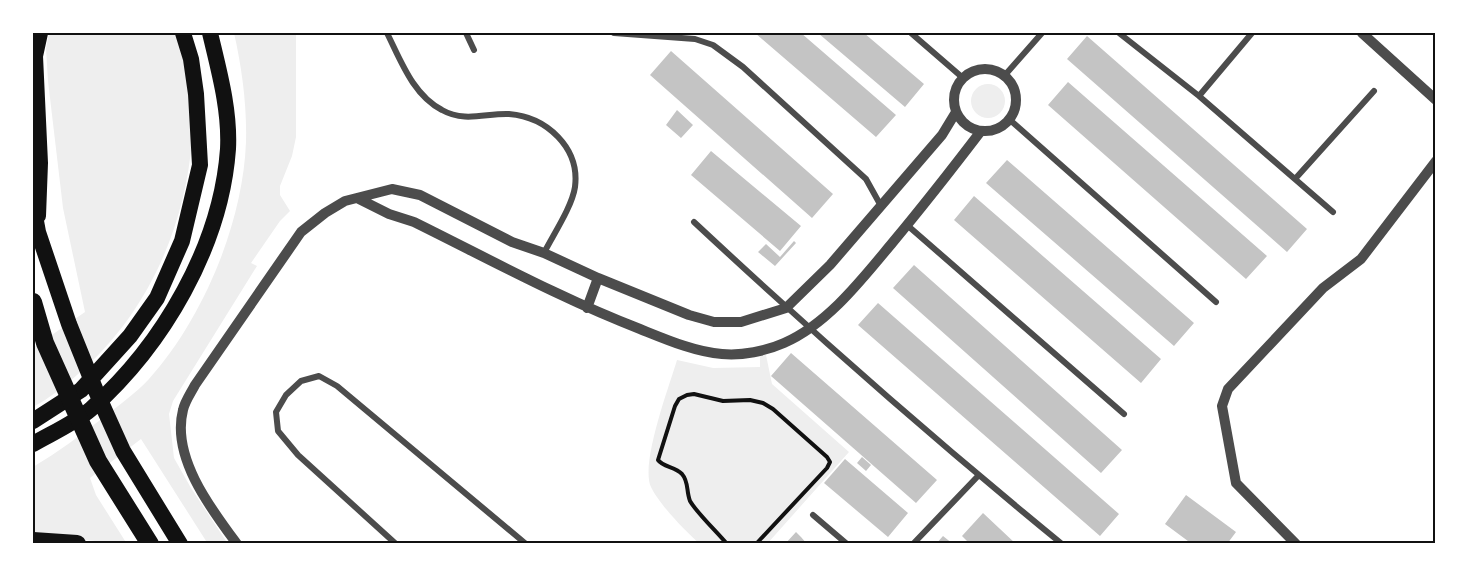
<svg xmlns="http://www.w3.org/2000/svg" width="1469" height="577" font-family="Figtree,sans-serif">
  <rect width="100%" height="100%" fill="#fff"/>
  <path fill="#eee" d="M 49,33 L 176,33 C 185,55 186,71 188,95 C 189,110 193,126 192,140 C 185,230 145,317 77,375 C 63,387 50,398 33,407 L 33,348 L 85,312 L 63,208 L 48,81 L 46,48 Z
    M 234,33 L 296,33 L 296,137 L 292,156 L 280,186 L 280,195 L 290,211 L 280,221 L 251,263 L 257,266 L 173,401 L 169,414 L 174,458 L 191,488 L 228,544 L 208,544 L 141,439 L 90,478 L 96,495 L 127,544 L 33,535 L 33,467 C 58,452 81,435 104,417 C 119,405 136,393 149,379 C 203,319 243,223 246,142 C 247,106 242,68 234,33 Z
    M971 101a17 17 0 1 1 34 0a17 17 0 1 1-34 0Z
    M 760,353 L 766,355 L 772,384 L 849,452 L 767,544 L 700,544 C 686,532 659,504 651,487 C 640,464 669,387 677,360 L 713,368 L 760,367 Z"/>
  <path fill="#c4c4c4" d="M 755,33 L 801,33 L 896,115 L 876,137 Z
    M 818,33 L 864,33 L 924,84 L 905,107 Z
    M 1087,36 L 1307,229 L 1287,252 L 1067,59 Z
    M 671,51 L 833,194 L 812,218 L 650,75 Z
    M 1068,82 L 1267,256 L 1246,279 L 1048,105 Z
    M 677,110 L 693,125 L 681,138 L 666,125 Z
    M 711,151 L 801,226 L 780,251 L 691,175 Z
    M 1007,160 L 1194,323 L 1174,346 L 986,183 Z
    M 974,196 L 1161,359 L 1141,383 L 954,220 Z
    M 794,241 L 796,243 L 775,266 L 758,252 L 766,244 L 780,257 Z
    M 914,265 L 1122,450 L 1101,473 L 893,288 Z
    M 878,303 L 1119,514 L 1100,536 L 858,325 Z
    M 791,353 L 937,480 L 916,503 L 771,376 Z
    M 862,457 L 871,465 L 866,471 L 857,463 Z
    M 845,459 L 908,513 L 888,537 L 824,483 Z
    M 1186,495 L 1236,532 L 1227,544 L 1192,544 L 1165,524 Z
    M 983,513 L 1016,544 L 970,544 L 962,536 Z
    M 796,532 L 801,537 L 807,544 L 785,544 Z
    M 943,536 L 953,544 L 936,544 Z"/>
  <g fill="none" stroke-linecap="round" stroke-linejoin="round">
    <path stroke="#111" stroke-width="4" d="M 727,544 C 718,533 696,512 690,501 C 686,491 689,482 682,474 C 675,467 663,467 658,460 L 675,406 L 679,399 L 687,395 L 694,394 L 723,401 L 750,400 L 763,403 L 773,409 L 827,457 L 830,462 L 827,468 L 756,544"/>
    <path stroke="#4c4c4c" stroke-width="6" d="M 387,33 C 401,61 413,95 442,110 C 465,123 486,113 509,114 C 547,117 580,148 575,187 C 572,207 553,235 544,253
      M 466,33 L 474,50
      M 614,33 L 695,39 L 713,45 L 743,67 L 866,179 L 881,206
      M 911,33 L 963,78
      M 1119,33 L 1199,96 L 1333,212
      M 1005,75 L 1042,33
      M 1199,96 L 1252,33
      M 1010,120 L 1216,302
      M 1295,179 L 1374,91
      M 694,222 C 813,333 936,441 1062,544
      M 907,225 L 1124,414
      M 813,515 L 847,544
      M 396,544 L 298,455 L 278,431 L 276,412 L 286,395 L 301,381 L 319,376 L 337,386 L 526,544
      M 913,544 L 978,476"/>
    <path stroke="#4c4c4c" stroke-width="10" d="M 1362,33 L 1436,100
      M954 100a31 31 0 1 1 62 0a31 31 0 1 1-62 0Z
      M 359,199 L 389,214 L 414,222 C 489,259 562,299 640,329 C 665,339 695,352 722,354 C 742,356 766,351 784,343 C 828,324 863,278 893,242 C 923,206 952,169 981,131
      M 587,308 L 598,278
      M 237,544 C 211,509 171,457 183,410 C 185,401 191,393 195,385 L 301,232 L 325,213 L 345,201 L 392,189 L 420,195 L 512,242 L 544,253 L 598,278 L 689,315 L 714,322 L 741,322 L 786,308 L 830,265 L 942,135 L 956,112
      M 1296,544 L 1236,483 L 1222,406 L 1228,389 L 1323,288 L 1361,259 L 1436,161"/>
    <path stroke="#111" stroke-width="16" d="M 33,205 L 38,232 L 69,324 L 96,391 L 123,451 L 180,544
      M 38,216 L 40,163 L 35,56 L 40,33
      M 33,421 L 81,390 L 130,336 L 157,298 L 182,241 L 200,165 L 196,94 L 191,59 L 183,33
      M 33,444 C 52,433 75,423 91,409 C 163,345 221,246 228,149 C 230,110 219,71 210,33"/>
    <path stroke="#111" stroke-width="18" d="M 33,302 L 45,343 L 98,461 L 150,544
      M 33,541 L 77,544"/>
  </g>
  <rect width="1469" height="577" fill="none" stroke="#ffffff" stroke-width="69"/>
  <rect x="34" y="34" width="1400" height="508" fill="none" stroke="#111" stroke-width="2"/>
</svg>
